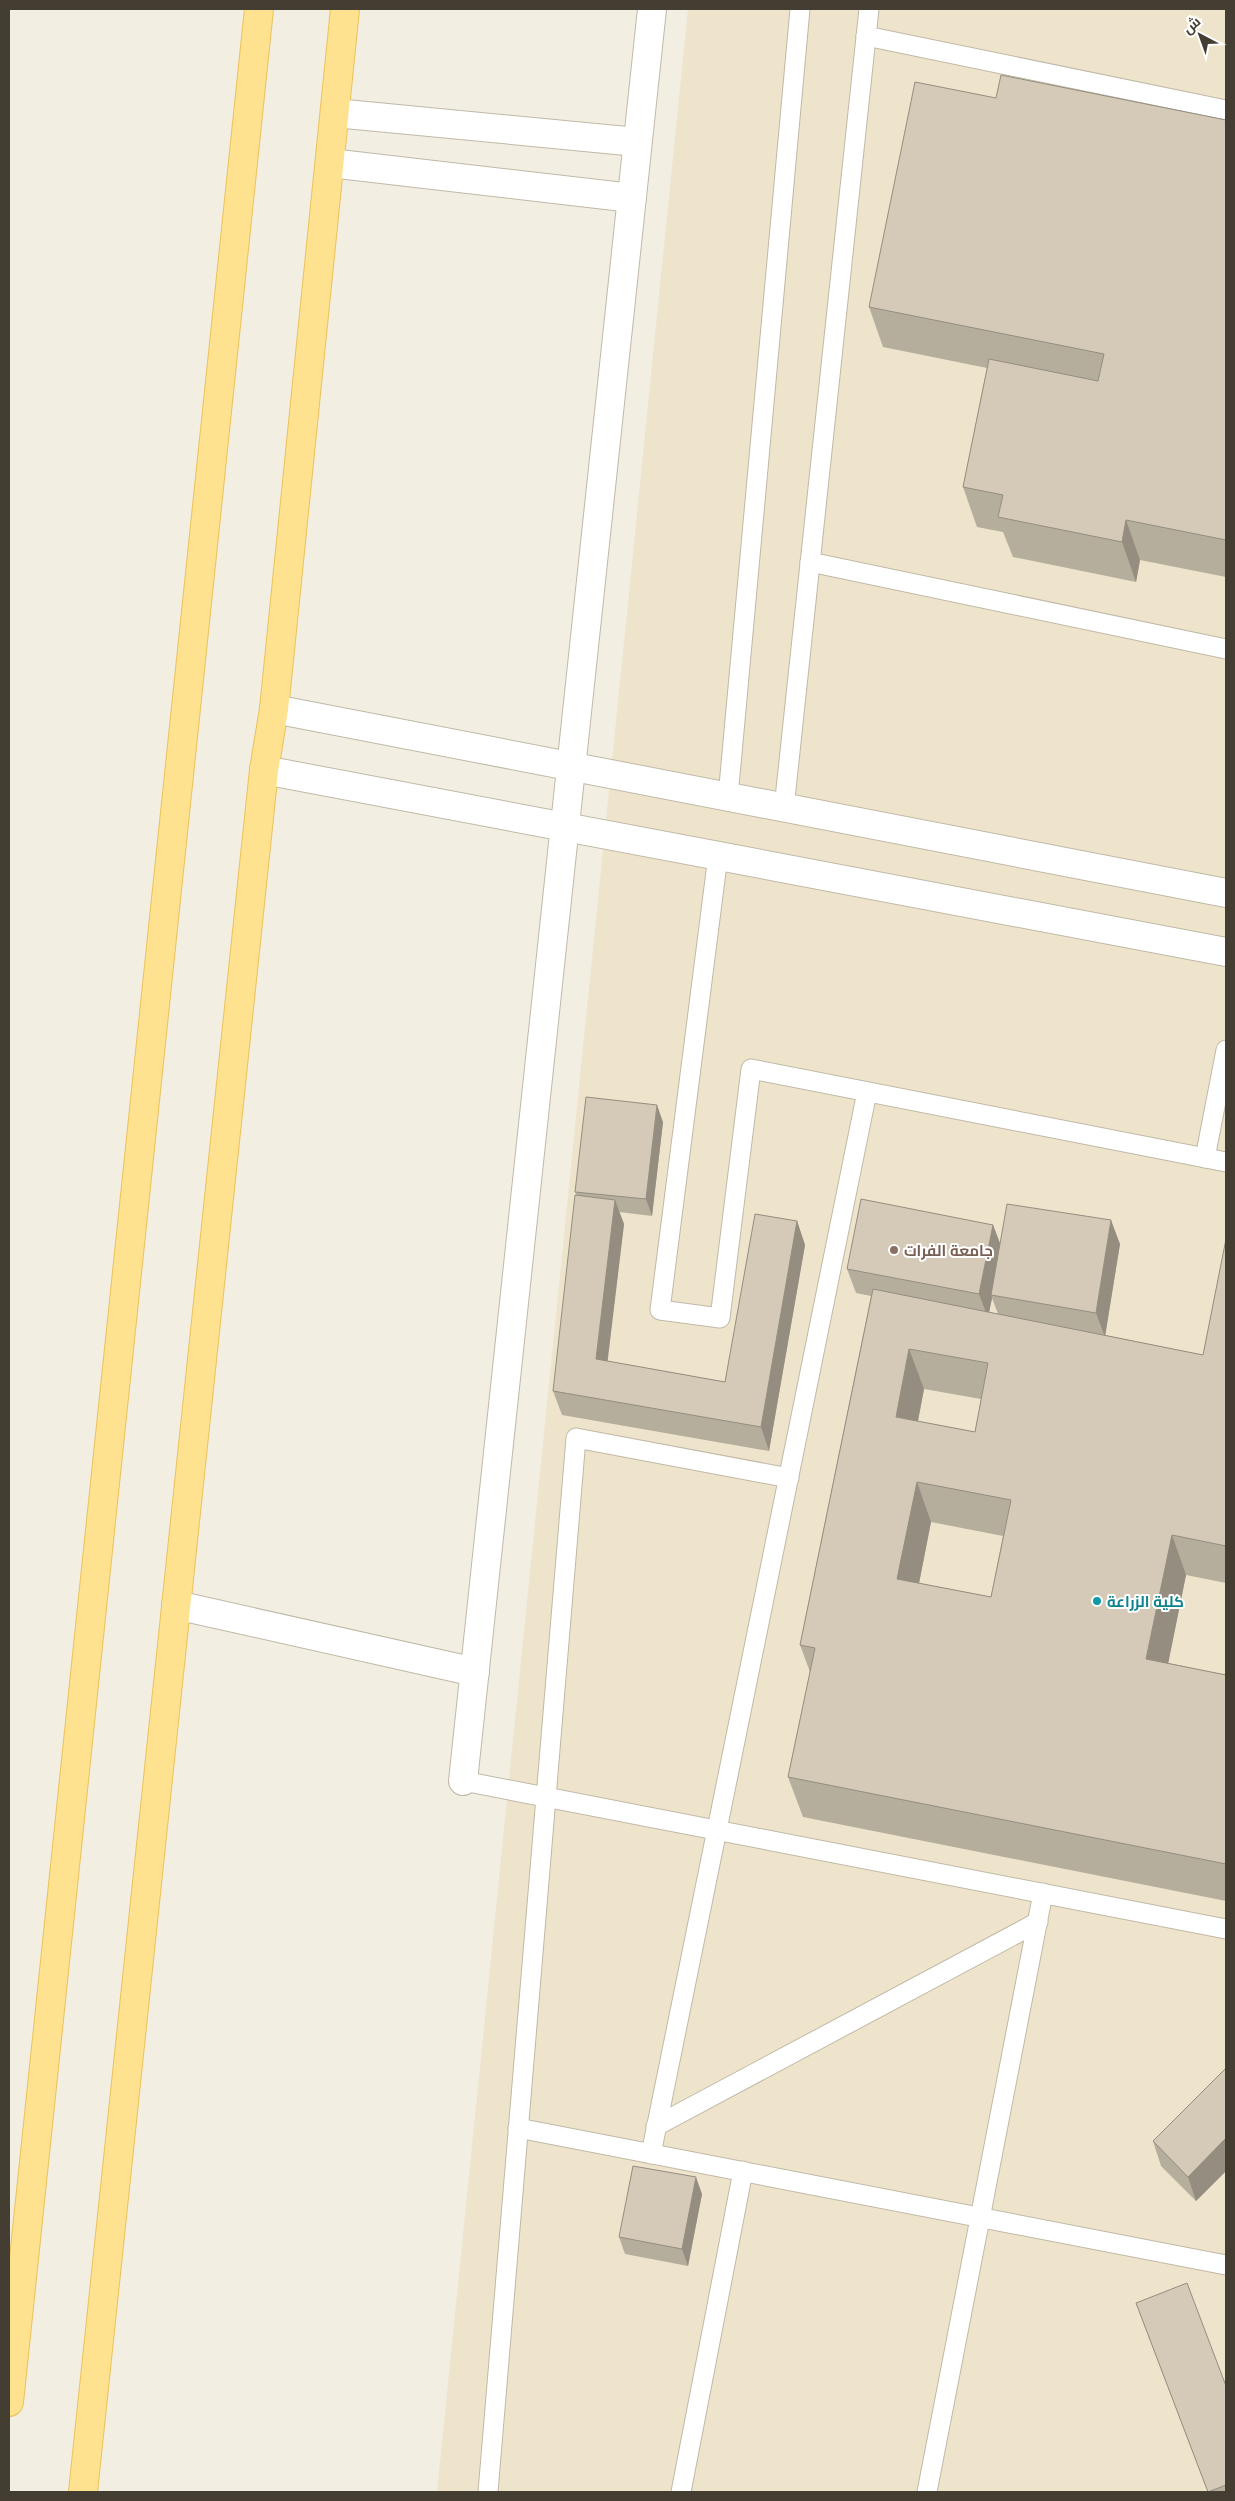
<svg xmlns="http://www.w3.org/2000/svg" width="1235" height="2501" font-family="'PT Sans',Cairo,sans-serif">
  <rect width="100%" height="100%" fill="#f2eee2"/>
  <path fill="#ede4cb" d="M688,9H1226V2492H437Z"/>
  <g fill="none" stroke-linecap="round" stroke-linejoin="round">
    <defs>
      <g id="lane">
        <path d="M866,36L1226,110"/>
        <path d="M810,562L1226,649"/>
        <path d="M728,797L800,9"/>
        <path d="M784,808L869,9"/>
        <path d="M718,856L660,1310L720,1318L751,1069L1226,1162"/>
        <path d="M1205,1158L1226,1050"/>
        <path d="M463,1781L1226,1929"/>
        <path d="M656,2126L1038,1922"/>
        <path d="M518,2128L1226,2265"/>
        <path d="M651,2154L867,1092"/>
        <path d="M488,2492L576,1438L789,1478"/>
        <path d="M681,2492L743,2171"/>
        <path d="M927,2492L1043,1893"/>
      </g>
      <g id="street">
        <path d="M335,113L637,142"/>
        <path d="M330,163L632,198"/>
        <path d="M274,709L1226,893"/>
        <path d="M264,770L1226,952"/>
        <path d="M176,1605L475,1672"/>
        <path d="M463,1781L652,9"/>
      </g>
      <g id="primary">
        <path d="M9,2402L259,9"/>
        <path d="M83,2492L264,770L274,709L345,9"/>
      </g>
    </defs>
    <use href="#lane" stroke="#c1b9a7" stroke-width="21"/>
    <use href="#street" stroke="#c1b9a7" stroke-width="30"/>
    <use href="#primary" stroke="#eac258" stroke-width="30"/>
    <use href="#lane" stroke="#fff" stroke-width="19"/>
    <use href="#street" stroke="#fff" stroke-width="28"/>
    <use href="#primary" stroke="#ffe28f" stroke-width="28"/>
  </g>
  <g fill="#b6ae9d" fill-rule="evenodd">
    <path d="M996,98L1226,120V577L1140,560L1136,582L1013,557L1003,532L977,527L963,487L987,368L883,347L869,307Z"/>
    <path d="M663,1122L652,1216L619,1212L624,1224L607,1361L725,1382L797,1221L805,1245L769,1451L562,1415L553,1391L577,1196L575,1192Z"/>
    <path d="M993,1225L1000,1243L1120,1244L1105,1335L1203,1355L1226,1239V1583L1186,1575L1168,1663L1226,1675V1901L803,1817L788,1777L810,1672L800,1645L871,1296L856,1293L847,1269ZM992,1298L998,1314L989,1312ZM924,1389L981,1399L975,1432L918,1421ZM931,1522L1003,1536L991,1597L919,1583Z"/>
    <path d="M1226,2068V2171L1196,2201L1161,2166L1153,2141Z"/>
    <path d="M702,2194L688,2266L625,2254L619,2237Z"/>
    <path d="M1136,2303L1226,2386V2492H1208Z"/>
  </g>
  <g fill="#948d80">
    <path d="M1126,520L1140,560L1136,582L1122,542Z"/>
    <path d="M657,1105L663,1122L652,1216L646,1199Z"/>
    <path d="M615,1200L624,1224L605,1383L596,1359Z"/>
    <path d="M1111,1220L1120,1244L1105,1337L1096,1313Z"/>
    <path d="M797,1221L805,1245L769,1451L761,1427Z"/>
    <path d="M993,1225L1002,1249L991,1295L992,1298L988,1318L979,1294Z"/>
    <path d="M909,1349L924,1389L911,1457L896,1417Z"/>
    <path d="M917,1482L931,1522L912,1619L897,1579Z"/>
    <path d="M1172,1535L1186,1575L1161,1699L1146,1659Z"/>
    <path d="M1226,2138V2171L1196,2201L1188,2177Z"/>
    <path d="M696,2177L702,2194L688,2266L682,2249Z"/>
  </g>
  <g fill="#d4cab7" stroke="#948d80" fill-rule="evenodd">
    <path d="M1001,75L1226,120V540L1126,520L1122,542L998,517L1003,495L963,487L989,359L1098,381L1104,354L869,307L915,82L996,98Z"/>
    <path d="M586,1097L657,1105L646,1199L575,1192Z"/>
    <path d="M575,1195L615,1200L596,1359L725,1382L755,1214L797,1221L761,1427L553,1391Z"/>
    <path d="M861,1199L993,1225L979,1294L847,1269Z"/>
    <path d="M1007,1204L1111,1220L1096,1313L991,1295Z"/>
    <path d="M1226,1239V1546L1172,1535L1146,1659L1226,1675V1864L788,1777L815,1648L800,1645L873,1289L1203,1355ZM909,1349L988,1363L975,1432L896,1417ZM917,1482L1011,1500L991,1597L897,1579Z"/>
    <path d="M1226,2068V2138L1188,2177L1153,2141Z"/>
    <path d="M633,2166L696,2177L682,2249L619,2237Z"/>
    <path d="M1187,2283L1226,2386V2485L1208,2492L1136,2303Z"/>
  </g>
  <circle fill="#8d6e63" stroke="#fff" stroke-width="2" cx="894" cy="1250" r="5"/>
  <circle fill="#0f9aa8" stroke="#fff" stroke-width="2" cx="1097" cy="1601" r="5"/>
  <g text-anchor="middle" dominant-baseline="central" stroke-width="4" stroke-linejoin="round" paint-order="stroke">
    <g font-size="15" font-weight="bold" fill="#785e54" stroke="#fff" text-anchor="start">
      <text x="904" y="1250">جامعة الفرات</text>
    </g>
    <g font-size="15" font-weight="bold" fill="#0d838f" stroke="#fff" text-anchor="start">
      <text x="1107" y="1601">كلية الزراعة</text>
    </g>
  </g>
  <rect width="1235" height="2501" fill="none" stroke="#443e32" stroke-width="20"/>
  <g transform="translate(1200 35) rotate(319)" stroke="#ffffff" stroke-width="4" paint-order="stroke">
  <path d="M0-4L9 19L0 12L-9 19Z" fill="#443e32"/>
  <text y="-8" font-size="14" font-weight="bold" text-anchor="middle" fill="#443e32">ش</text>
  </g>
</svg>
